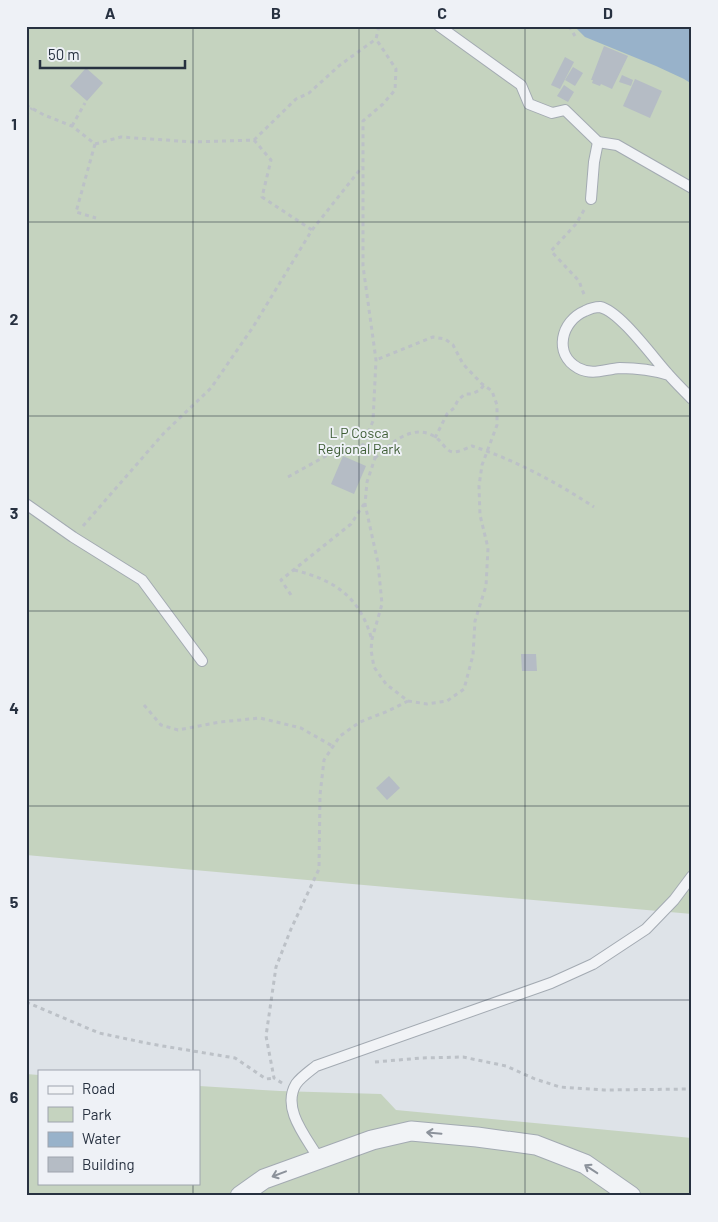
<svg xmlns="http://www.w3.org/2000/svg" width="718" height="1222" font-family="Barlow,sans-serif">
  <rect width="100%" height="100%" fill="#dee3e8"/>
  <g fill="#c5d3bf">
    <path d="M26,26H692V914L26,855Z"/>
    <path d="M26,1074L39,1075V1183H199V1086L280,1091L381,1094L396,1110L692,1138V1196H26Z"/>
  </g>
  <path fill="#98b2ca" d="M574,26H692V84L684,79L656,66L585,37Z"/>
  <g fill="#b5bcc5">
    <path d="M604,46L628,56L612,89L601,84L600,86L592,83L593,80H591Z"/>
    <path d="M565,57L574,62L560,89L551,85Z"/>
    <path d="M573,67L583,73L575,86L565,80Z"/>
    <path d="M86,68L103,83L87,101L70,86Z"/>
    <path d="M622,75L633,80L631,86L619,82Z"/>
    <path d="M635,79L662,91L650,118L623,106Z"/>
    <path d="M564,85L574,92L568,102L557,96Z"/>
    <path d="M343,456L366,466L354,494L331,484Z"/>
    <path d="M521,654H536L537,671H522Z"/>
    <path d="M389,776L400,788L387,800L376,788Z"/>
  </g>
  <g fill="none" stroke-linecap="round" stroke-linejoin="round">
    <defs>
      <g id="lane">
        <path d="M439,26L521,85L529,104L552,113L565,110L598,142L617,145L692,188"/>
        <path d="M591,199L594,162L598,142"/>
        <path d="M669,375C653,370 636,368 620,368C605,369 593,376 578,368C553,354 561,321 585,311C589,309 596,307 600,307C620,311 654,359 668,374C676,383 684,391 692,399"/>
        <path d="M26,504L73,537L142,580L202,661"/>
        <path d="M319,1159C307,1138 281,1109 296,1084C301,1077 310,1071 316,1066L551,983L593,964L646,929L674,900L692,876"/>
      </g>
      <path id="street" d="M240,1196L264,1179L372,1140L411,1131L477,1137L536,1145L585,1164L631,1196"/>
    </defs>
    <use href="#lane" stroke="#a3aab2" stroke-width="12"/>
    <use href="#street" stroke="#a3aab2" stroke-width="21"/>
    <g stroke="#bcc1c7" stroke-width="3" stroke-dasharray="4 4" stroke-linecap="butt">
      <path d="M569,26L575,36"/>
      <path d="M26,105L44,115L72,126L95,144L121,137L194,142L254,140L296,99L309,93L340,65L376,39"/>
      <path d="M26,116L32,108"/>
      <path d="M72,126L85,103"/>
      <path d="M254,140L271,160L262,197L312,230"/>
      <path d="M95,144L76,212L96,218"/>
      <path d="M584,210L576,224L551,251L579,281L585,297"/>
      <path d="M435,438L447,414L454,408L458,400L465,394H472L480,390L484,385"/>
      <path d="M363,445L375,458L367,482L365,504L378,563L382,604L372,639L371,650L374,667L386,684L408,701L427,704L447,701L464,689L473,655L475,621L486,586L488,548L480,515L479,486L482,465L497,425V405L492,391L482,384L463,364L453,345L445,339L433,337L376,360"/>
      <path d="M375,458C392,442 416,420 439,440C443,444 447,452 454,452C459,452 467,448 472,446C515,460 556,482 594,507"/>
      <path d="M288,477L333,452L363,445L373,421L376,360L363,266V121L383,104L395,90L396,69L376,39L379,26"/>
      <path d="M83,526L164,433L211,388L253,327L312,230L362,167"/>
      <path d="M294,570C334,580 359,596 371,637"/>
      <path d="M291,595L281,580L351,524L364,504"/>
      <path d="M144,705L161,725L178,730L220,722L260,718L301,728L334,747"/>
      <path d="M26,1002L99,1033L151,1044L235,1058L266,1079L274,1078"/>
      <path d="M375,1062L421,1058L463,1057L506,1066L535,1079L560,1087L604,1090L692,1089"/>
      <path d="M282,1083L274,1078L266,1036L276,967L291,929L319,869L320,795L324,760L340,736L360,722L388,711L408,701"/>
    </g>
    <use href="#lane" stroke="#f1f3f6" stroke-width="10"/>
    <use href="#street" stroke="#f1f3f6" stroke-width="19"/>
  </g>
  <defs><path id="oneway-shaft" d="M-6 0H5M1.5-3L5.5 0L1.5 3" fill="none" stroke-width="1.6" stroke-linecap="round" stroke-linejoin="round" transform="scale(1.25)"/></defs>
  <g stroke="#8c929b">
    <use href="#oneway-shaft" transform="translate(434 1133) rotate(-175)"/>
    <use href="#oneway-shaft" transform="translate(591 1169) rotate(-147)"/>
    <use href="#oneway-shaft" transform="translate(279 1174) rotate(159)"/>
  </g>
  <path fill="none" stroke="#273140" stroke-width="1" stroke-opacity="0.55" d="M193,26V1071M359,26V1196M525,26V1196M26,222H692M26,416H692M26,611H692M26,806H692M26,1000H692M193,1183V1196"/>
  <g text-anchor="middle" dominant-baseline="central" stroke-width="4" stroke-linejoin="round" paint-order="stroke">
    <g font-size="14" fill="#3d5c34" stroke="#eef1f6">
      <text x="359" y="432">L P Cosca<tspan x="359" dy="16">Regional Park</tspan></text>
    </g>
  </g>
  <rect width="718" height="1222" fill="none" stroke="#eef1f6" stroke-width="55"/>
  <rect x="38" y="1070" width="162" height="115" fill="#eef1f6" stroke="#9ea4ad"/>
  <rect x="48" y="1086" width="25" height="8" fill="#f1f3f6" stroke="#9ea4ad"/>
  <text x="82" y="1094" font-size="15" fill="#273140">Road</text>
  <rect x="48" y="1107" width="25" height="15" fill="#c5d3bf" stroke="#9ea4ad"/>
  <text x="82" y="1120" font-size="15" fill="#273140">Park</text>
  <rect x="48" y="1132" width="25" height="15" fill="#98b2ca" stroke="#9ea4ad"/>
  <text x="82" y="1144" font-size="15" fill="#273140">Water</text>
  <rect x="48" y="1157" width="25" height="15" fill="#b5bcc5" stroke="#9ea4ad"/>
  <text x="82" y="1170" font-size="15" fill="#273140">Building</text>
  <path d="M40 60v8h145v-8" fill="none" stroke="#273140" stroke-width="2.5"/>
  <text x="48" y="60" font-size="15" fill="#273140" stroke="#eef1f6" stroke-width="4" paint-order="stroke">50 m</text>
  <rect x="28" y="28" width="662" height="1166" fill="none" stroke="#273140" stroke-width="2"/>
  <g font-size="16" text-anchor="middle" font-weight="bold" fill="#273140">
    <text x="110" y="19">A</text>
    <text x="276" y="19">B</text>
    <text x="442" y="19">C</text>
    <text x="608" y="19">D</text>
    <text x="14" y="130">1</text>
    <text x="14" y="325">2</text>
    <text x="14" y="519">3</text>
    <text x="14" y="714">4</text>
    <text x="14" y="908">5</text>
    <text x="14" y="1103">6</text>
  </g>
</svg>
